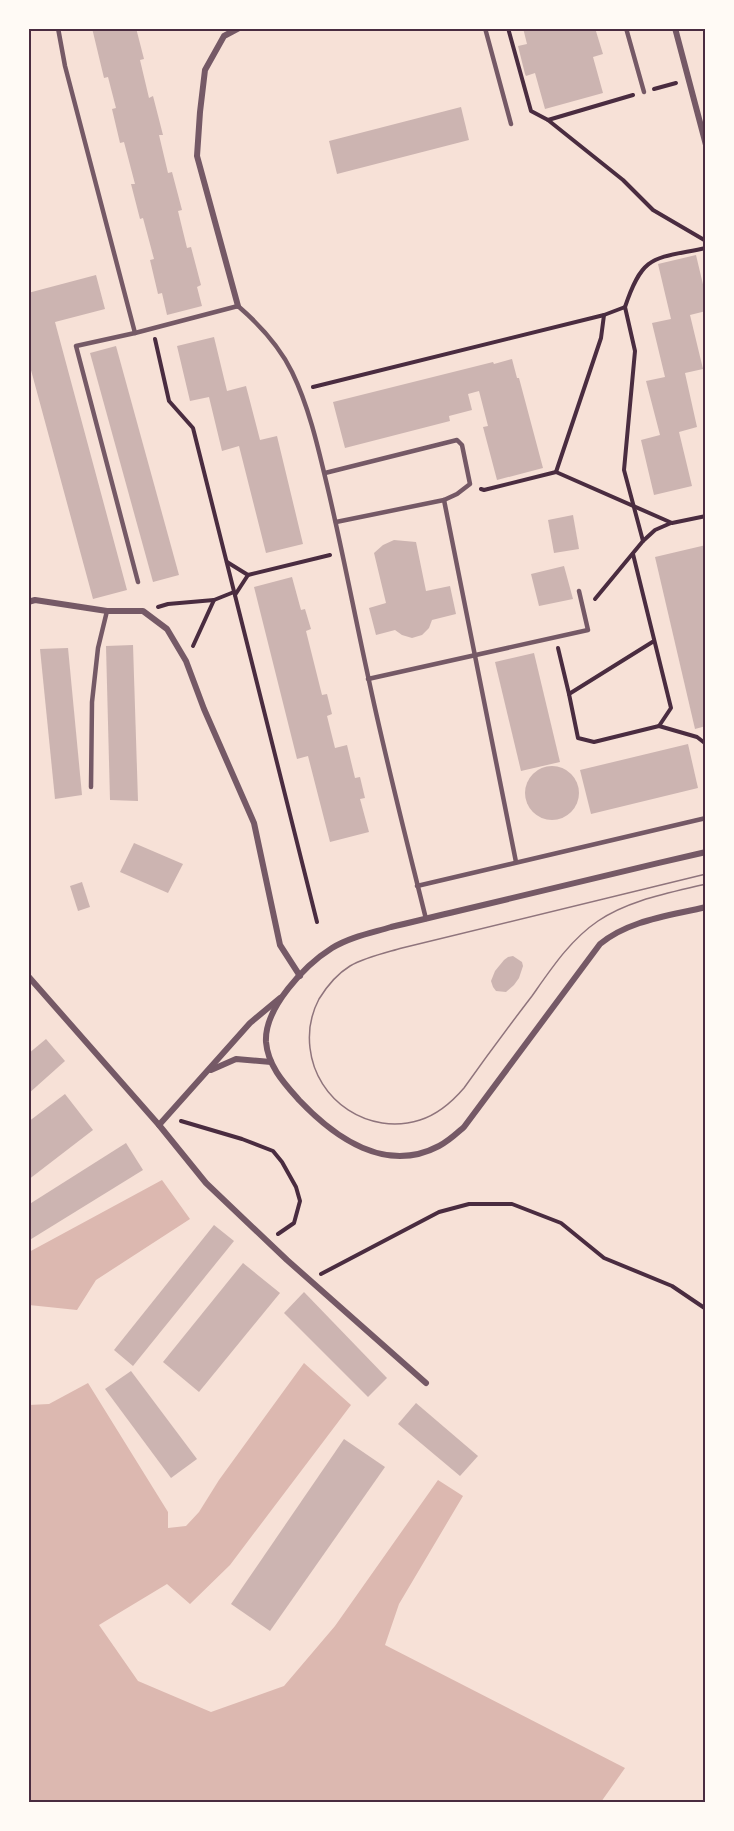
<svg xmlns="http://www.w3.org/2000/svg" width="734" height="1831" font-family="Montserrat,sans-serif">
  <rect width="100%" height="100%" fill="#f7e1d7"/>
  <g fill="#dcb8b0">
    <path d="M162,1180L190,1219L96,1280L77,1310L29,1305V1252Z"/>
    <path d="M304,1363L351,1405L230,1565L190,1604L167,1584L99,1625L138,1681L211,1712L284,1686L335,1626L438,1480L463,1496L399,1604L385,1645L625,1768L601,1802H29V1405L49,1404L88,1383L168,1512V1528L186,1526L199,1512L219,1480Z"/>
  </g>
  <g fill="#ccb4b1">
    <path d="M92,28H136L144,59L140,60L149,98L153,96L163,135H159L168,173L172,172L182,210L178,211L187,248L191,247L201,285L197,287L202,306L167,315L162,293L158,294L150,260L154,259L143,218L140,219L131,184H135L124,142L120,143L112,109L116,108L108,77L104,78Z"/>
    <path d="M523,28H595L603,54L593,57L603,93L545,109L535,73L526,76L525,74L518,46L527,44Z"/>
    <path d="M461,107L469,140L337,174L329,141Z"/>
    <path d="M696,255L706,297V311L690,315L703,369L685,373L697,427L679,432L692,486L654,495L641,440L660,435L646,381L665,377L652,323L671,319L658,264Z"/>
    <path d="M96,275L105,309L55,322L127,590L93,599L28,359V293Z"/>
    <path d="M214,337L227,391L246,386L260,440L277,436L303,544L266,553L239,446L222,451L209,397L190,401L177,346Z"/>
    <path d="M116,346L179,575L153,582L90,353Z"/>
    <path d="M512,359L517,378H519L543,468L497,480L483,427L488,426L479,391L468,394L472,410L449,416L450,421L345,448L333,402L493,362L494,364Z"/>
    <path d="M573,515L579,549L554,553L548,520Z"/>
    <path d="M394,540L416,542L426,591L450,586L456,614L432,620L429,628L422,635L412,638L402,635L395,630L376,635L369,608L386,603L374,553L383,545Z"/>
    <path d="M706,545V726L695,729L655,557Z"/>
    <path d="M564,566L573,599L539,606L531,574Z"/>
    <path d="M292,577L301,610L305,609L311,629L306,631L322,695L327,694L332,714L327,716L335,748L347,745L355,778L360,777L365,798L360,799L369,832L330,842L308,756L297,759L254,587Z"/>
    <path d="M133,645L138,801L110,800L106,646Z"/>
    <path d="M68,648L82,795L55,799L40,649Z"/>
    <path d="M534,653L560,762L521,771L495,662Z"/>
    <path d="M688,744L698,788L591,814L580,770Z"/>
    <circle cx="552" cy="793" r="27"/>
    <path d="M134,843L183,864L168,893L120,872Z"/>
    <path d="M82,882L90,907L78,911L70,886Z"/>
    <path d="M513,956L522,962L523,966L519,978L514,985L506,992L496,991L493,987L491,981L495,971L504,960L508,957Z"/>
    <path d="M46,1039L65,1061L28,1094V1054Z"/>
    <path d="M65,1094L93,1130L28,1180V1122Z"/>
    <path d="M126,1143L143,1170L28,1241V1205Z"/>
    <path d="M214,1225L234,1241L133,1366L114,1350Z"/>
    <path d="M243,1263L280,1293L199,1392L163,1362Z"/>
    <path d="M304,1292L387,1378L368,1397L284,1313Z"/>
    <path d="M131,1371L197,1459L171,1478L105,1389Z"/>
    <path d="M416,1403L478,1456L460,1476L398,1424Z"/>
    <path d="M344,1439L385,1467L270,1631L231,1604Z"/>
  </g>
  <g fill="none" stroke-linecap="round" stroke-linejoin="round">
    <g stroke="#4a2c40" stroke-width="4">
      <path d="M508,28L531,111L548,120L633,95"/>
      <path d="M654,89L676,83"/>
      <path d="M548,120L623,180L653,210L706,241"/>
      <path d="M625,307C643,253 654,259 706,248"/>
      <path d="M604,315L625,307L635,351L624,470L643,541"/>
      <path d="M155,339L169,401L193,428L317,922"/>
      <path d="M313,387L604,315L601,338L556,472L672,523L706,516"/>
      <path d="M481,489L484,490L556,472"/>
      <path d="M633,554L671,708L659,726L594,742L578,738L569,694L654,641"/>
      <path d="M227,562L248,575L330,555"/>
      <path d="M235,595L248,575"/>
      <path d="M595,599L643,541L655,530L671,523"/>
      <path d="M158,607L168,604L214,600L234,592"/>
      <path d="M193,646L214,600"/>
      <path d="M558,648L569,694"/>
      <path d="M659,726L697,737L706,744"/>
      <path d="M181,1121L242,1139L273,1151L282,1162L296,1187L300,1201L294,1223L278,1234"/>
      <path d="M321,1274L439,1212L469,1204H512L561,1223L604,1258L672,1286L706,1309"/>
    </g>
    <g stroke="#755966" stroke-width="4.5">
      <path d="M58,28L65,66L135,333L238,306C260,325 279,345 292,372C309,407 318,447 327,485C342,548 354,612 368,676C385,757 406,838 426,919"/>
      <path d="M485,28L511,124"/>
      <path d="M626,28L644,92"/>
      <path d="M135,333L76,346L138,582"/>
      <path d="M325,473L457,440L462,445L470,484L457,494L444,500L336,522"/>
      <path d="M444,500L516,862"/>
      <path d="M368,679L588,630L579,591"/>
      <path d="M91,787L92,702L98,648L107,611"/>
      <path d="M417,886L706,818"/>
    </g>
    <g stroke="#755966" stroke-width="6">
      <path d="M675,28L706,145"/>
      <path d="M238,306L197,156L200,112L205,70L224,36L239,28"/>
      <path d="M28,602L35,600L107,611H143L167,629L186,661L204,709L254,823L280,945L300,976"/>
      <path d="M706,852C623,871 540,891 458,911C436,916 413,922 391,927C371,933 350,937 332,948C305,965 264,1008 266,1042C268,1066 284,1083 299,1100C335,1138 386,1174 439,1146C449,1141 456,1134 464,1127L600,944C629,920 669,916 706,907"/>
      <path d="M28,976L159,1125L206,1183L287,1260L426,1383"/>
      <path d="M211,1070L236,1059L271,1062"/>
      <path d="M159,1125L250,1023L280,998"/>
    </g>
    <path stroke="#8f747c" stroke-width="1.5" d="M706,874L402,948C385,953 366,957 350,966C337,974 327,986 319,999C311,1014 308,1031 310,1048C316,1101 369,1136 420,1120C439,1114 452,1102 464,1088C486,1057 509,1026 532,996C551,969 570,940 598,921C629,900 669,893 706,884"/>
  </g>
  <rect width="734" height="1831" fill="none" stroke="#fffaf5" stroke-width="60"/>
  <rect x="30" y="30" width="674" height="1771" fill="none" stroke="#4a2c40" stroke-width="2"/>
</svg>
